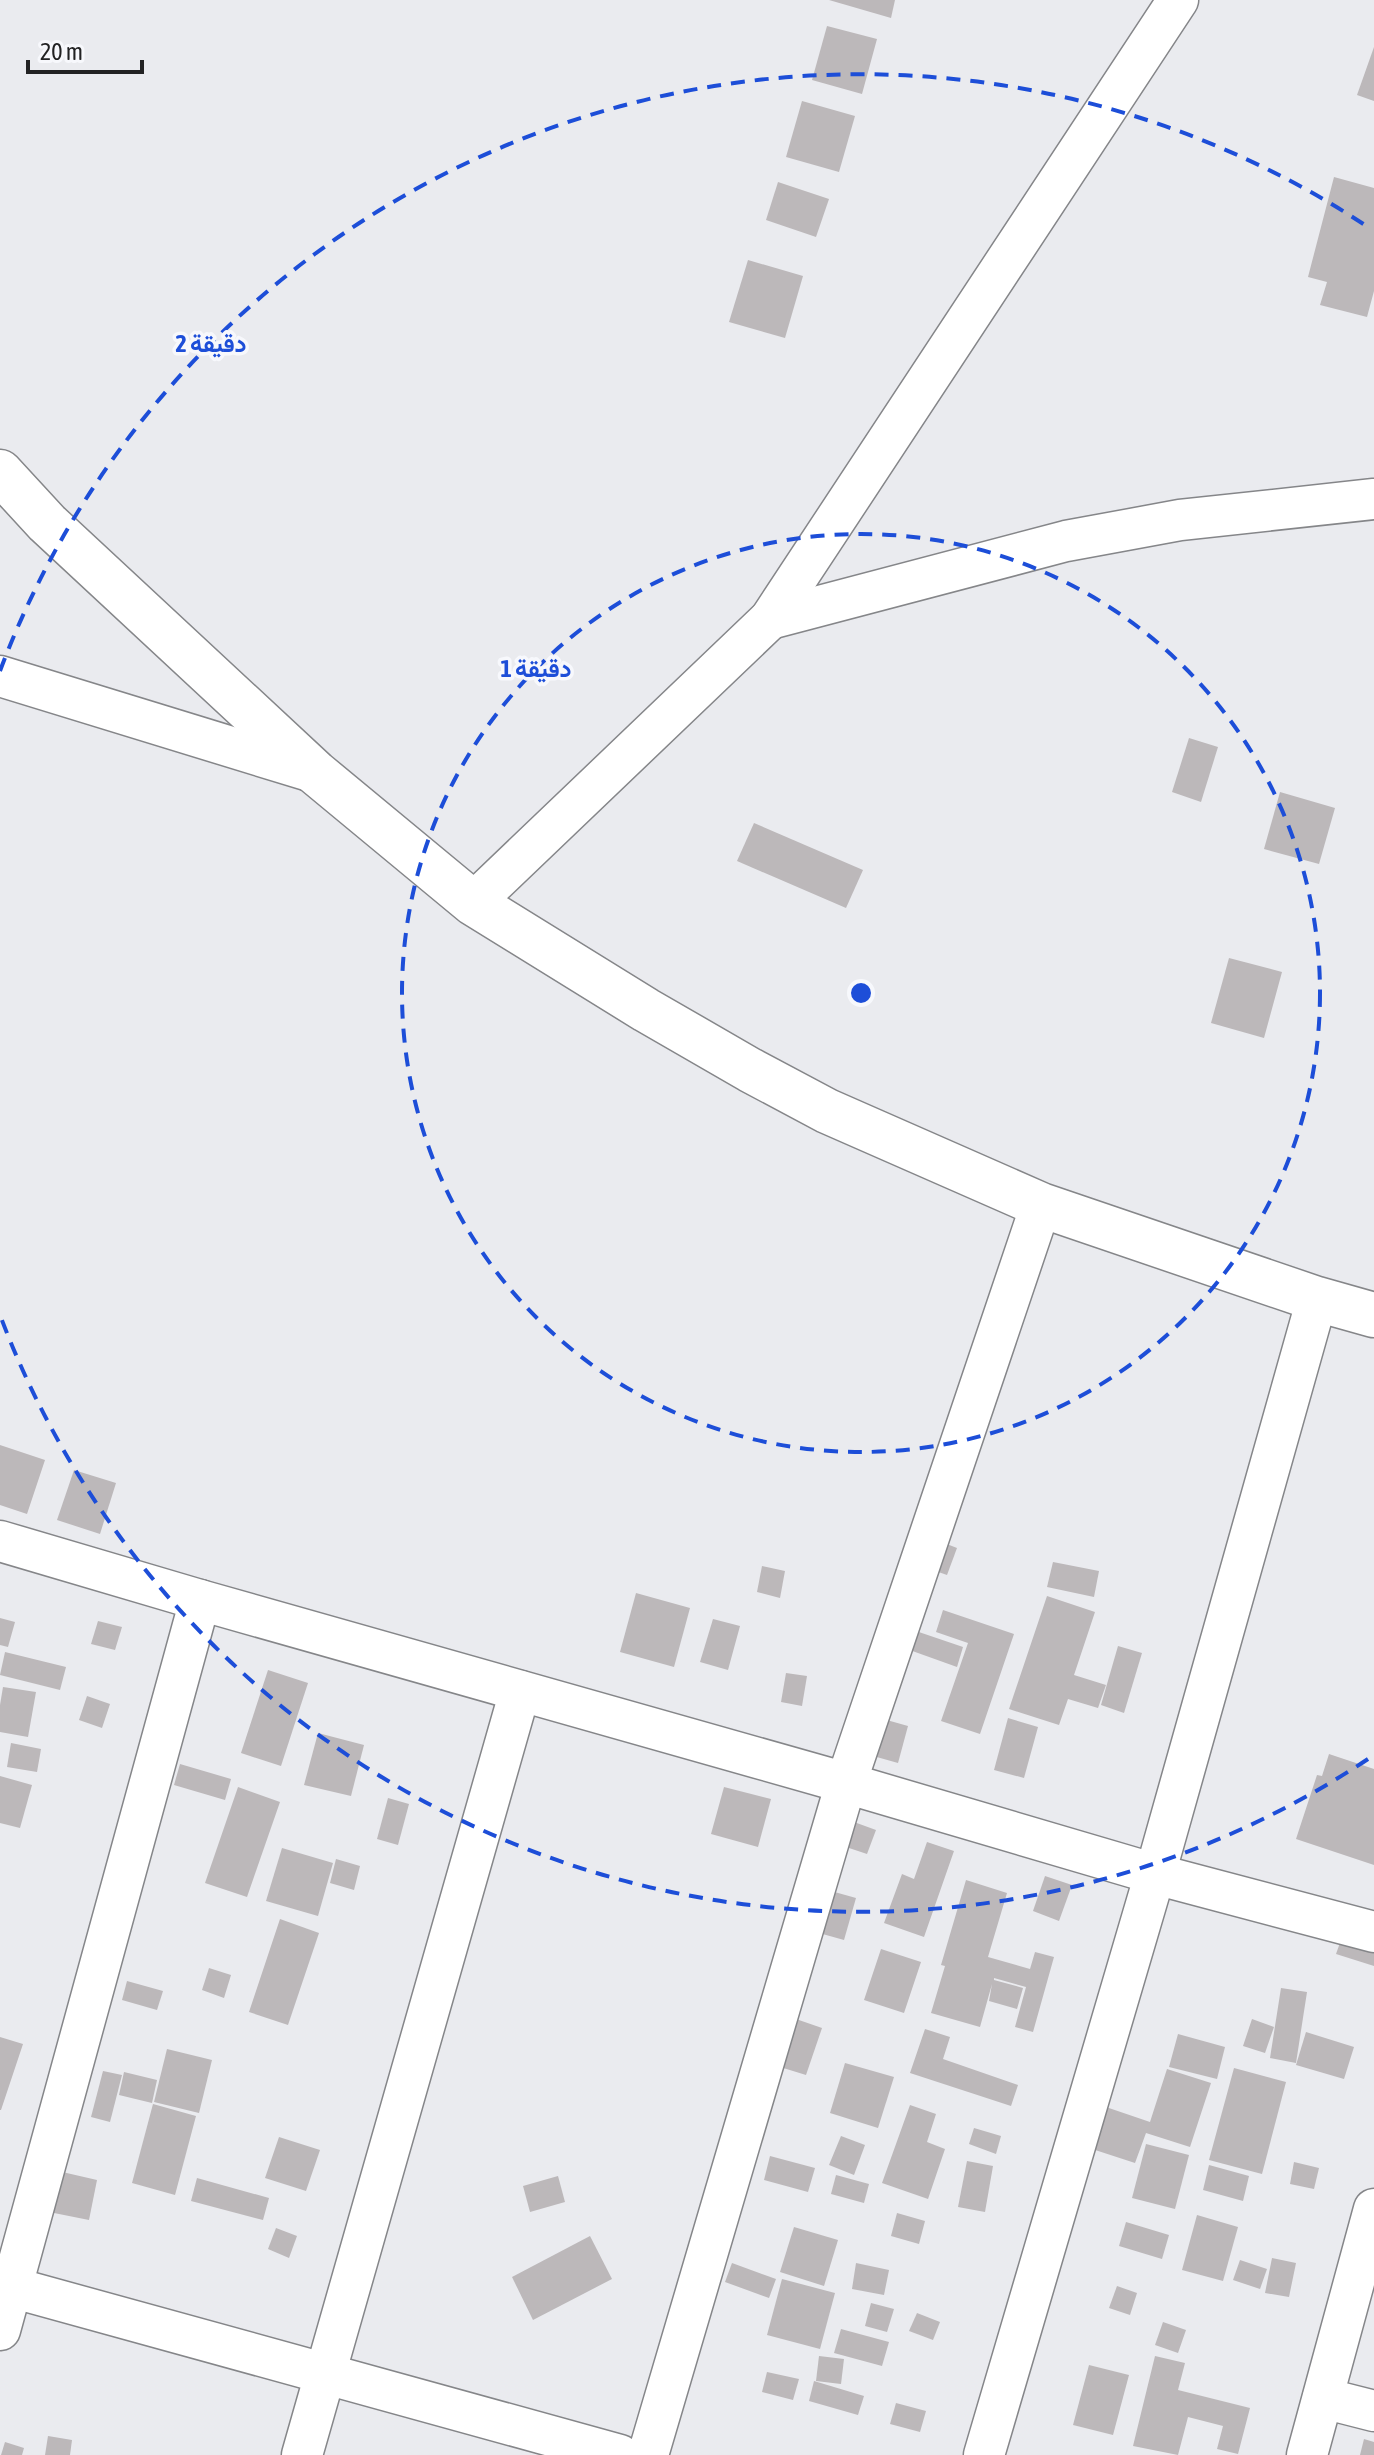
<svg xmlns="http://www.w3.org/2000/svg" width="1374" height="2455" font-family="'Asap Condensed',Vazirmatn,sans-serif">
  <rect width="100%" height="100%" fill="#eaebef"/>
  <g fill="#bcb8ba">
    <path d="M829,0H895L891,18Z"/>
    <path d="M827,26L877,39L862,94L812,80Z"/>
    <path d="M1374,47V101L1357,95Z"/>
    <path d="M802,101L855,116L839,172L786,157Z"/>
    <path d="M1334,177L1374,188V291L1367,317L1320,305L1327,282L1308,277Z"/>
    <path d="M778,182L829,199L816,237L766,220Z"/>
    <path d="M748,260L803,276L785,338L729,322Z"/>
    <path d="M1189,738L1218,747L1201,802L1172,792Z"/>
    <path d="M1280,792L1335,808L1319,864L1264,849Z"/>
    <path d="M754,823L863,870L846,908L737,861Z"/>
    <path d="M1229,958L1282,972L1264,1038L1211,1023Z"/>
    <path d="M0,1445L45,1460L27,1514L0,1505Z"/>
    <path d="M74,1470L116,1483L100,1534L57,1520Z"/>
    <path d="M934,1539L957,1548L947,1575L924,1567Z"/>
    <path d="M1053,1562L1099,1571L1094,1597L1047,1587Z"/>
    <path d="M762,1566L785,1571L780,1598L757,1592Z"/>
    <path d="M636,1593L690,1608L674,1667L620,1652Z"/>
    <path d="M1047,1596L1095,1612L1074,1675L1106,1685L1098,1708L1068,1699L1059,1725L1009,1709Z"/>
    <path d="M943,1610L1014,1634L980,1734L941,1721L968,1643L936,1632Z"/>
    <path d="M0,1618L15,1622L8,1647L0,1645Z"/>
    <path d="M713,1619L740,1626L728,1670L700,1662Z"/>
    <path d="M98,1621L122,1627L115,1650L91,1644Z"/>
    <path d="M910,1629L963,1647L957,1667L904,1648Z"/>
    <path d="M1118,1646L1142,1653L1124,1713L1101,1705Z"/>
    <path d="M5,1652L66,1667L60,1690L0,1675Z"/>
    <path d="M268,1670L308,1683L281,1766L241,1753Z"/>
    <path d="M786,1673L807,1676L802,1706L781,1702Z"/>
    <path d="M3,1687L36,1692L28,1737L0,1732V1705Z"/>
    <path d="M87,1696L110,1704L102,1728L79,1720Z"/>
    <path d="M869,1715L908,1726L898,1763L859,1752Z"/>
    <path d="M1008,1718L1038,1727L1024,1778L994,1770Z"/>
    <path d="M318,1733L364,1745L351,1796L304,1785Z"/>
    <path d="M11,1743L41,1749L37,1772L7,1767Z"/>
    <path d="M1329,1754L1374,1769V1865L1296,1839L1317,1775L1322,1776Z"/>
    <path d="M180,1764L231,1779L225,1800L174,1785Z"/>
    <path d="M0,1776L32,1785L20,1828L0,1823Z"/>
    <path d="M238,1787L280,1802L247,1897L205,1883Z"/>
    <path d="M724,1787L771,1799L758,1847L711,1834Z"/>
    <path d="M388,1798L409,1804L398,1845L377,1839Z"/>
    <path d="M854,1822L876,1830L867,1854L846,1847Z"/>
    <path d="M927,1842L954,1851L924,1937L884,1923L902,1874L914,1879Z"/>
    <path d="M282,1848L333,1863L318,1916L266,1901Z"/>
    <path d="M336,1859L360,1866L354,1890L330,1883Z"/>
    <path d="M1045,1876L1072,1885L1059,1921L1033,1911Z"/>
    <path d="M966,1880L1007,1893L988,1957L1030,1969L1035,1952L1054,1957L1033,2032L1015,2027L1026,1987L994,1978V1980L1023,1988L1017,2009L989,2001L992,1984L980,2027L931,2013L945,1966L941,1965Z"/>
    <path d="M831,1891L856,1898L844,1940L819,1933Z"/>
    <path d="M280,1919L319,1933L288,2025L249,2012Z"/>
    <path d="M1342,1937L1374,1947V1966L1336,1954Z"/>
    <path d="M881,1949L921,1962L904,2013L864,2000Z"/>
    <path d="M209,1968L231,1975L224,1998L202,1990Z"/>
    <path d="M127,1981L163,1991L157,2010L122,2000Z"/>
    <path d="M1281,1988L1307,1992L1296,2063L1270,2058Z"/>
    <path d="M796,2019L822,2028L806,2075L780,2067Z"/>
    <path d="M1252,2019L1274,2027L1265,2053L1243,2046Z"/>
    <path d="M925,2029L950,2037L943,2059L1018,2085L1011,2106L910,2073Z"/>
    <path d="M1306,2032L1354,2047L1344,2079L1296,2065Z"/>
    <path d="M1178,2034L1225,2047L1217,2079L1169,2067Z"/>
    <path d="M0,2037L23,2044L1,2110H0Z"/>
    <path d="M167,2049L212,2060L199,2113L154,2102Z"/>
    <path d="M845,2063L894,2077L878,2128L830,2113Z"/>
    <path d="M1234,2068L1286,2082L1262,2174L1209,2160Z"/>
    <path d="M1167,2069L1211,2083L1190,2147L1146,2133L1135,2163L1089,2148L1103,2106L1150,2122Z"/>
    <path d="M103,2071L122,2075L110,2122L91,2117Z"/>
    <path d="M124,2072L157,2080L152,2103L119,2095Z"/>
    <path d="M153,2104L196,2116L175,2195L132,2183Z"/>
    <path d="M910,2105L936,2114L927,2142L945,2149L928,2199L882,2183Z"/>
    <path d="M974,2128L1001,2136L996,2154L969,2144Z"/>
    <path d="M841,2136L865,2145L854,2175L829,2165Z"/>
    <path d="M279,2137L320,2150L306,2191L265,2178Z"/>
    <path d="M1146,2144L1189,2155L1175,2209L1132,2198Z"/>
    <path d="M770,2156L815,2168L808,2192L764,2180Z"/>
    <path d="M967,2161L993,2166L985,2212L958,2207Z"/>
    <path d="M1294,2162L1319,2168L1314,2189L1290,2184Z"/>
    <path d="M1209,2165L1249,2176L1243,2201L1203,2190Z"/>
    <path d="M58,2171L97,2180L89,2220L49,2212Z"/>
    <path d="M836,2175L869,2184L864,2203L831,2194Z"/>
    <path d="M558,2176L565,2202L530,2212L523,2186Z"/>
    <path d="M197,2178L269,2198L263,2220L191,2201Z"/>
    <path d="M897,2213L925,2221L919,2244L891,2236Z"/>
    <path d="M1197,2215L1238,2227L1223,2281L1182,2270Z"/>
    <path d="M1126,2222L1169,2235L1162,2259L1119,2246Z"/>
    <path d="M794,2227L838,2240L824,2286L780,2272Z"/>
    <path d="M276,2228L297,2236L289,2258L268,2249Z"/>
    <path d="M590,2236L612,2279L533,2320L512,2277Z"/>
    <path d="M1272,2258L1296,2263L1289,2297L1265,2293Z"/>
    <path d="M1240,2260L1267,2269L1260,2289L1233,2280Z"/>
    <path d="M732,2263L776,2279L769,2298L725,2282Z"/>
    <path d="M856,2263L889,2270L884,2295L852,2289Z"/>
    <path d="M782,2279L835,2293L820,2349L767,2335Z"/>
    <path d="M1117,2286L1137,2293L1130,2315L1109,2308Z"/>
    <path d="M871,2303L894,2309L887,2332L865,2326Z"/>
    <path d="M917,2313L940,2322L933,2340L909,2331Z"/>
    <path d="M1163,2322L1186,2330L1178,2353L1155,2345Z"/>
    <path d="M841,2329L889,2342L882,2366L834,2353Z"/>
    <path d="M819,2356L844,2359L841,2384L816,2381Z"/>
    <path d="M1155,2356L1185,2363L1178,2390L1250,2408L1238,2454L1217,2449L1223,2426L1188,2417L1178,2455L1133,2446Z"/>
    <path d="M1089,2365L1129,2375L1113,2435L1073,2425Z"/>
    <path d="M767,2372L799,2379L793,2400L762,2392Z"/>
    <path d="M814,2381L864,2396L858,2415L809,2401Z"/>
    <path d="M896,2403L926,2411L920,2432L890,2424Z"/>
    <path d="M48,2436L72,2440L70,2455H45Z"/>
    <path d="M1364,2439L1374,2442V2455H1360Z"/>
    <path d="M5,2442L24,2448L22,2455H1Z"/>
  </g>
  <g fill="none" stroke-linecap="round" stroke-linejoin="round">
    <defs>
      <g id="minor">
        <path d="M770,619L1066,541L1180,520L1374,499"/>
        <path d="M0,676L316,773"/>
        <path d="M473,903L770,619L1178,0"/>
        <path d="M0,1541L200,1600L846,1783L1155,1874L1374,1932"/>
        <path d="M0,2284L620,2455"/>
        <path d="M0,2330L200,1600"/>
        <path d="M1323,2398L1374,2411"/>
        <path d="M302,2455L520,1691"/>
        <path d="M648,2455L846,1783L1041,1205"/>
        <path d="M984,2455L1155,1874L1317,1299"/>
        <path d="M1307,2455L1374,2209"/>
      </g>
      <path id="secondary" d="M0,472L47,523L316,773L473,903L646,1010L750,1070L827,1111L1041,1205L1317,1299L1374,1315"/>
    </defs>
    <use href="#minor" stroke="#858689" stroke-width="43"/>
    <use href="#secondary" stroke="#858689" stroke-width="47"/>
    <use href="#minor" stroke="#fff" stroke-width="40"/>
    <use href="#secondary" stroke="#fff" stroke-width="44"/>
  </g>
  <g fill="none" stroke="#1d4ed8" stroke-width="4" stroke-dasharray="14 10">
    <circle cx="861" cy="993" r="459"/>
    <path d="M1368 1759A919 919 0 0 1 0 1315M0 671A919 919 0 0 1 1368 227"/>
  </g>
  <circle cx="861" cy="993" r="12" fill="#1d4ed8" stroke="#f7f8fc" stroke-width="4"/>
  <g font-size="24" text-anchor="middle" font-weight="bold" fill="#1d4ed8" stroke="#f7f8fc" stroke-width="7" stroke-linejoin="round" paint-order="stroke">
    <text x="211" y="352">2 دقيقة</text>
    <text x="536" y="677">1 دقيقة</text>
  </g>
  <path d="M28 60v12h114v-12" fill="none" stroke="#222223" stroke-width="4"/>
  <text x="40" y="60" font-size="24" fill="#222223" stroke="#f7f8fc" stroke-width="6" paint-order="stroke">20 m</text>
</svg>
